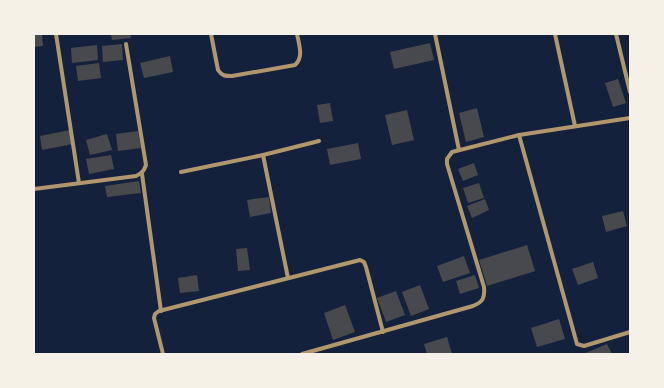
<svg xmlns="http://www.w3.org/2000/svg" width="664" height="388" font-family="Mulish,sans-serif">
  <rect width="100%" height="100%" fill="#14213d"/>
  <g fill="#48494c">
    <path d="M34,34H42L43,46L34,47Z"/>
    <path d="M111,34H130L131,38L112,40Z"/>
    <path d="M430,43L434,60L394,69L390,52Z"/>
    <path d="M122,44L123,60L103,62L102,46Z"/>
    <path d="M97,45L98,60L72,63L71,48Z"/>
    <path d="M170,56L173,72L144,78L140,63Z"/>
    <path d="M99,63L101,78L78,81L76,66Z"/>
    <path d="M618,79L626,103L613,107L605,83Z"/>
    <path d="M330,103L333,121L320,123L317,105Z"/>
    <path d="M477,108L484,137L466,142L459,113Z"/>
    <path d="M407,110L414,140L392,145L385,115Z"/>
    <path d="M70,130L73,144L42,150L40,136Z"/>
    <path d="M138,131L141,148L118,151L116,134Z"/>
    <path d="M107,134L112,150L90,155L86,140Z"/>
    <path d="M358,143L361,159L330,165L327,149Z"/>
    <path d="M111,155L114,169L89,174L86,159Z"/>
    <path d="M474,163L478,175L463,181L458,169Z"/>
    <path d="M139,181L141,193L107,197L105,186Z"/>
    <path d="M479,183L484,198L468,203L463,188Z"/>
    <path d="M269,197L271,213L250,217L247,200Z"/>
    <path d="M485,199L489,210L472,218L467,206Z"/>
    <path d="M623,211L627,226L606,232L602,216Z"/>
    <path d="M527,245L535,271L487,286L479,260Z"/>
    <path d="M247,248L250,270L238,271L236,249Z"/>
    <path d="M464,256L470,273L443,282L437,266Z"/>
    <path d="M593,262L598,278L578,285L572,269Z"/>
    <path d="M197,275L199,291L180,293L178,278Z"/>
    <path d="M475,275L479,288L460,294L456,281Z"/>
    <path d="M420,285L429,309L411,316L402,292Z"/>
    <path d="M396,291L405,315L386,322L377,298Z"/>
    <path d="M345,305L355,332L333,340L324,313Z"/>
    <path d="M559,319L565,339L537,347L531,328Z"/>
    <path d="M447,337L452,354H427L424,344Z"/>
    <path d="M607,344L612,354H583Z"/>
  </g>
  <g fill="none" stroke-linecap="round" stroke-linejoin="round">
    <g stroke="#b1986c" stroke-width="4">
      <path d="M56,34L79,183"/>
      <path d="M211,34L218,70C222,76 225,76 232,76L295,65C304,57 299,45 297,34"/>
      <path d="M435,34L459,150"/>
      <path d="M555,34L575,126"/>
      <path d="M616,34L630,92"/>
      <path d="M519,135L577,344L584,346L630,332"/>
      <path d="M263,155L319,141"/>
      <path d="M181,172L263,155L288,278"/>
      <path d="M142,174L161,311"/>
      <path d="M34,189L136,176C142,173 144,171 146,165L126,44"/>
      <path d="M163,354L154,318L155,314L159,311L360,260L364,262L366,267L383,332"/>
      <path d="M302,354L473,306C483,302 485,298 484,287L447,164V159L452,152L519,135L630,118"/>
    </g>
  </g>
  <rect width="664" height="388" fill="none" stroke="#f6f1e7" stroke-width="70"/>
</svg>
